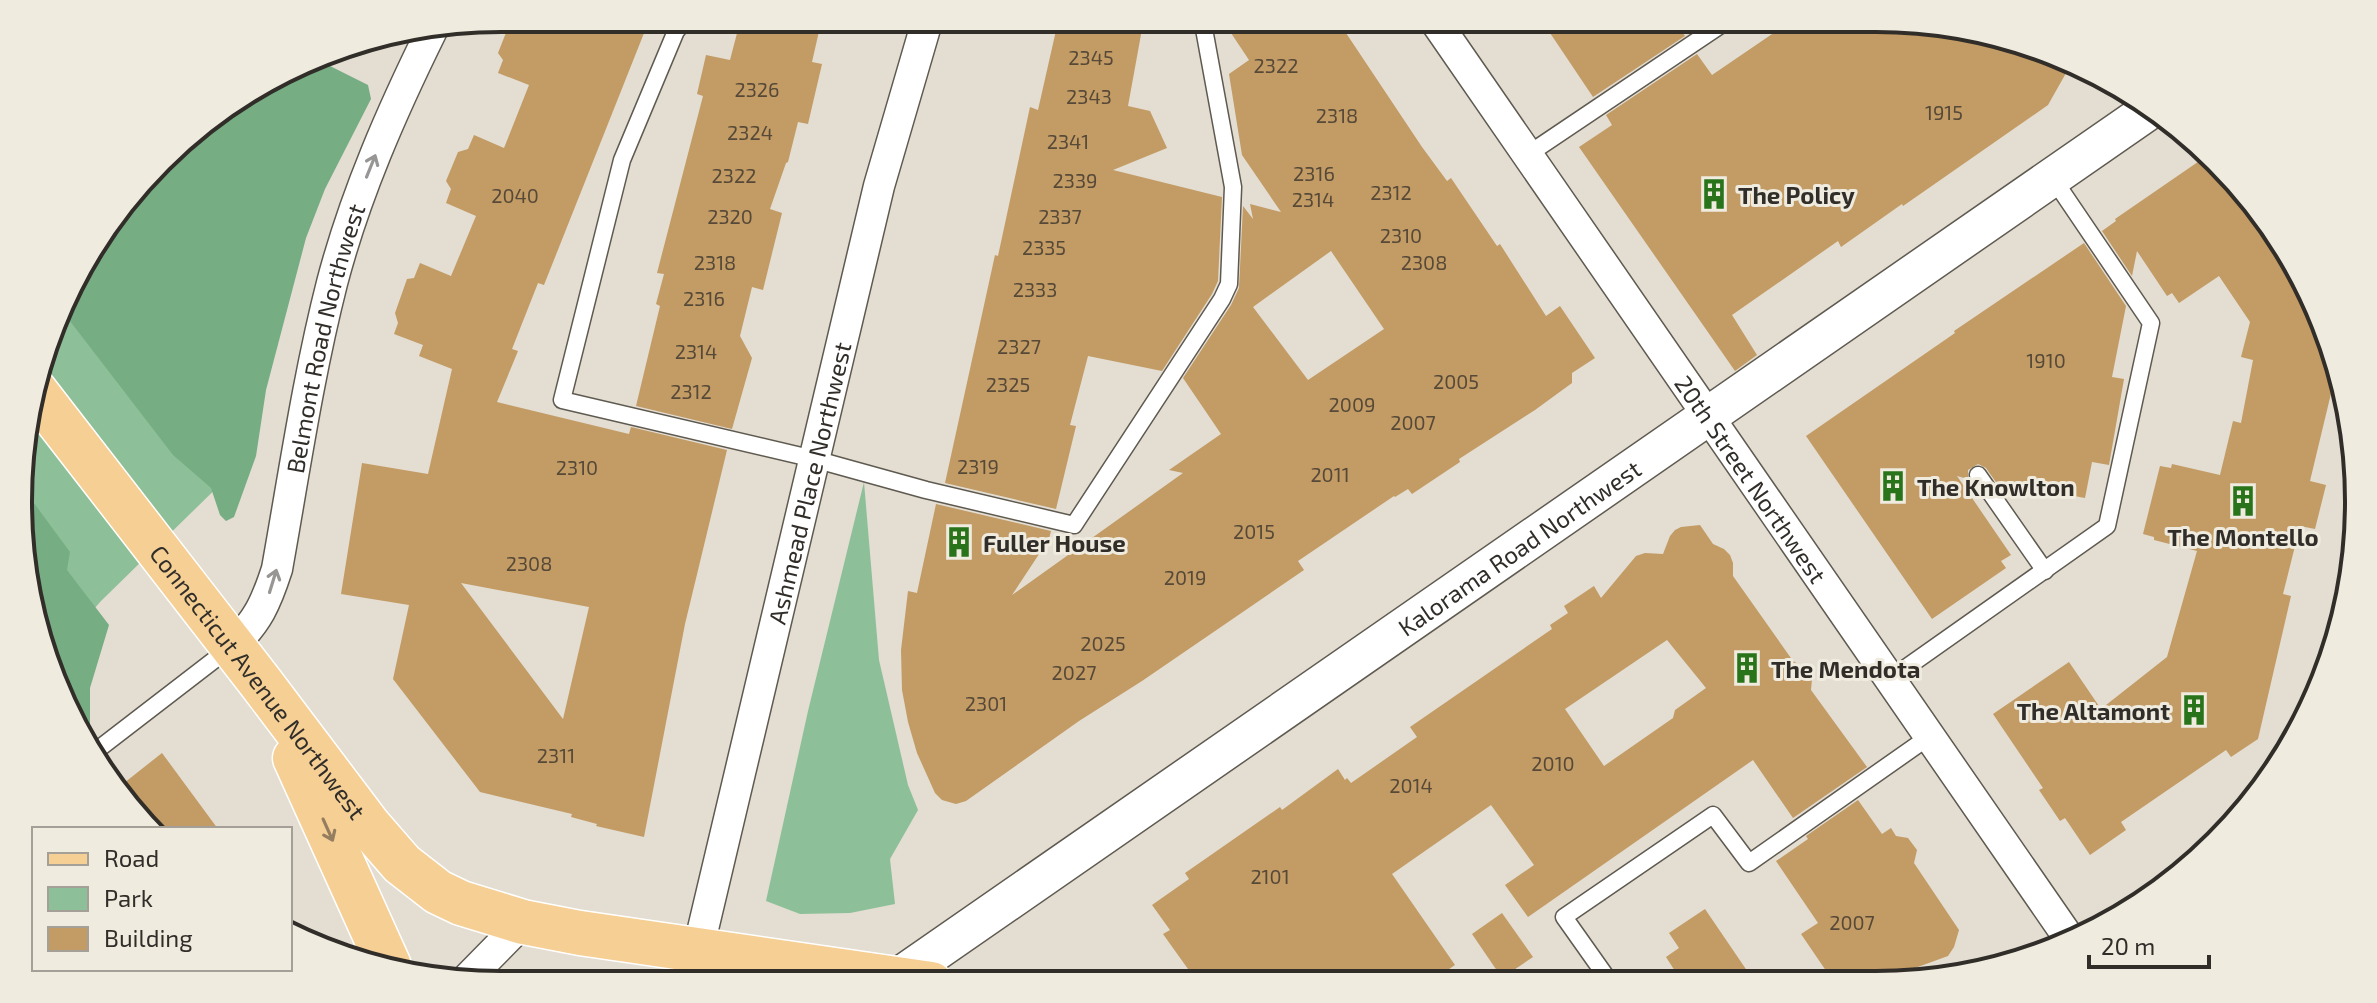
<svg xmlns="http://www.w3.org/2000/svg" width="2377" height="1003" font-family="'Exo 2',sans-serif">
  <rect width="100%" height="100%" fill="#e3ddd2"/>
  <g fill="#8dc098">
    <path d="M183,138L238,467L101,601L53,655L22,565L27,408L83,260Z"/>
    <path d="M864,482L879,660L908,785L918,810L890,859L895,904L850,913L800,914L766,901L808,711Z"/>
    <path d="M533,979H555L576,985H510Z"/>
  </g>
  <g fill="#76ad82">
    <path d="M318,60L368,85L371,99L325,189L306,238L266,390L256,456L234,517L226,521L220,515L211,488L173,455L63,312L83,260L183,138Z"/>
    <path d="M25,491L70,552L67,570L109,625L90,688V737L82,742L22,565Z"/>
  </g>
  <g fill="#c39b64" fill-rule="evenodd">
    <path d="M527,18H650L544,285L538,283L512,349L518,351L497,402L629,434L631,427L727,450L685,624L644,837L596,826L597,824L571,817L572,814L480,792L393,679L409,605L341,594L362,463L428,474L452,369L419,356L423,345L394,334L398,323L395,313L407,279L414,278L420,263L451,276L476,216L446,203L451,189L446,181L458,152L468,149L474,135L504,148L529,85L498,73L503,60L498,53L511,20ZM461,583L589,607L563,719Z"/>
    <path d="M741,18H822L812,62L822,64L808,124L798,122L788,162L786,163L770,209L782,213L763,290L752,287L740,336L752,358L732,429L636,406L660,306L656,304L664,274L657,273L703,96L697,94L706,55L730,60Z"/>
    <path d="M1066,18H1144L1128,106L1150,111L1167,148L1113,170L1222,197L1218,281L1212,294L1162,371L1088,356L1070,425L1076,426L1056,509L945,483L995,255L998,256L1030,107L1038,110L1057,26L1064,29Z"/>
    <path d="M1221,18H1336L1422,147L1447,181L1451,178L1497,246L1500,244L1546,316L1560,306L1595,358L1572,373V383L1535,410L1459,459L1460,462L1412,494L1408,489L1395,497L1394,496L1298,561L1304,570L1142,681L1079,721L966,801L956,804L942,800L935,793L917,753L908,722L902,690L901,650L908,591L917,593L936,504L1051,531L1049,539L1012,595L1183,473L1169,470L1221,434L1183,378L1231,305L1239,288L1243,206L1253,219L1250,204L1281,212L1242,155L1229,74L1249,60ZM1331,251L1384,329L1308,380L1253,307Z"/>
    <path d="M1540,18H1673L1685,36L1593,97Z"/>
    <path d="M1770,18H1876L2031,44L2070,66L2048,105L1903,206L1902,204L1841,247L1838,241L1732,315L1757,355L1735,371L1579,147L1612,125L1606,115L1697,54L1712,75L1778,30Z"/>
    <path d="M2208,155L2309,288L2334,381L2310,481L2326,485L2315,529L2300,526L2283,594L2291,596L2258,739L2231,757L2226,750L2121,822L2126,830L2090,855L2065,818L2060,821L2039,790L2043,788L1993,714L2069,662L2101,709L2167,657L2197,551L2154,540V537L2143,534L2160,466L2171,468L2172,464L2220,475L2233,421L2241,423L2253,360L2241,357L2250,322L2219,276L2179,303L2172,293L2167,296L2137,251L2132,276L2102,231L2116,221L2115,219Z"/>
    <path d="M2084,243L2126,306L2112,377L2124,379L2109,465L2092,462L2085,498L2036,489V493L1998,485L1986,468L1978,464L1968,470V479L1957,476L2011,555L2001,561L2006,568L1932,619L1806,436L1955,333L1954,331Z"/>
    <path d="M1700,525L1713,544L1724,549L1730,555L1733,563V576L1793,661L1808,670L1812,679L1811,690L1867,767L1793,818L1753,760L1528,917L1505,885L1534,865L1491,805L1392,874L1455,965L1430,982L1198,983L1163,934L1170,930L1152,905L1189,879L1185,873L1280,807L1282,810L1338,769L1345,780L1347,778L1351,783L1417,737L1410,727L1552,629L1550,625L1568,613L1564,606L1594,586L1601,598L1636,556L1645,553L1663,554L1670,536L1675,530L1681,527ZM1667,640L1706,688L1675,710L1673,718L1604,766L1565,709Z"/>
    <path d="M162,753L218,829H153L119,787Z"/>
    <path d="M1858,800L1882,834L1891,828L1896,836L1908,838L1917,850L1914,863L1959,930L1954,947L1948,956L1904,972L1910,981H1833L1801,934L1818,923L1776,861L1808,839L1806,836Z"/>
    <path d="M1705,909L1754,981L1682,982L1666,957L1679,948L1669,933Z"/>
    <path d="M1502,913L1533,957L1502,978L1472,934Z"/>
  </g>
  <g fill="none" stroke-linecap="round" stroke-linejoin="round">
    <defs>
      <g id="service">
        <path d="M687,18L676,31L622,160L562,400L814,459L926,490L1074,525L1222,299L1229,284L1233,187L1202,18"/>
        <path d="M1527,155L1731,18"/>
        <path d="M1978,475L2045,571"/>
        <path d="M1890,679L2107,526L2151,323L2052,177"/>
        <path d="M92,754L231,647"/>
        <path d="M1610,982L1564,917L1713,815L1749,863L1930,736"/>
      </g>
      <g id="minor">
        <path id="s1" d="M1433,18L2071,941"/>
        <path id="s2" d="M232,646C258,621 266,603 277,569C294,474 308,377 332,283C355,195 392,111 432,30"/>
        <path id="s3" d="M698,950L879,186L928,18"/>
        <path d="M467,979L523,922"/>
      </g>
      <g id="tertiary">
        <path id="s4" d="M896,979L2148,111"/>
      </g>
      <g id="primary">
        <path id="s5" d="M34,390L261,683L369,826L402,864L438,892L461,903L523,922L580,933L931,984"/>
        <path d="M295,758L389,966"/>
      </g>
    </defs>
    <use href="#service" stroke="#5f5a50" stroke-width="19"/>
    <use href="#minor" stroke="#5f5a50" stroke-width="33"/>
    <use href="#tertiary" stroke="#5f5a50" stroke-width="41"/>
    <use href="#primary" stroke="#fff" stroke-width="47"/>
    <use href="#service" stroke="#fff" stroke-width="16"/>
    <use href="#minor" stroke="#fff" stroke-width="30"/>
    <use href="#tertiary" stroke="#fff" stroke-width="38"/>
    <use href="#primary" stroke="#f6cf94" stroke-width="44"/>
  </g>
  <defs><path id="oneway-shaft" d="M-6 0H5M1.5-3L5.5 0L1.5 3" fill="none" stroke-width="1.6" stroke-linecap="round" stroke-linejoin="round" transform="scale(2)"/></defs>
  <g stroke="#989694">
    <use href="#oneway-shaft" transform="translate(371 166) rotate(-68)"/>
    <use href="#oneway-shaft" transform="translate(273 581) rotate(-73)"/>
  </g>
  <use stroke="#947e5f" href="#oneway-shaft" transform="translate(328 830) rotate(66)"/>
  <defs>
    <symbol id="building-bare" viewBox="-9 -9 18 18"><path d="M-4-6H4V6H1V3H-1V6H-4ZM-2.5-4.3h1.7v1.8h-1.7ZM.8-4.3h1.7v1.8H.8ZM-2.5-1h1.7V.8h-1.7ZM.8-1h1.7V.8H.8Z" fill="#29741a" stroke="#f0ebdf" stroke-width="2.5" paint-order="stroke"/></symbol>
  </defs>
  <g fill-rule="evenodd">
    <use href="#building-bare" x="1692" y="172" width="44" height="44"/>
    <use href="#building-bare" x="1871" y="464" width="44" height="44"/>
    <use href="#building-bare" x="2221" y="479" width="44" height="44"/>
    <use href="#building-bare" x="937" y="520" width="44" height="44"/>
    <use href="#building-bare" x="1725" y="646" width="44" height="44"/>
    <use href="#building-bare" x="2172" y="688" width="44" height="44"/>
  </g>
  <g text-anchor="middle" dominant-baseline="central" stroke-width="6" stroke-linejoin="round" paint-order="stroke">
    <g font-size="20" fill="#564938">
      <text x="1091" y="57">2345</text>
      <text x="1276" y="65">2322</text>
      <text x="757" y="89">2326</text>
      <text x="1089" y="96">2343</text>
      <text x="1944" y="112">1915</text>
      <text x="1337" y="115">2318</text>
      <text x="750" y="132">2324</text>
      <text x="1068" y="141">2341</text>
      <text x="1314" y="173">2316</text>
      <text x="734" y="175">2322</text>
      <text x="1075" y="180">2339</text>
      <text x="1391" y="192">2312</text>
      <text x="515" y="195">2040</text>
      <text x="1313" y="199">2314</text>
      <text x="730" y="216">2320</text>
      <text x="1060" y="216">2337</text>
      <text x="1401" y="235">2310</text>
      <text x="1044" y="247">2335</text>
      <text x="715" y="262">2318</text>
      <text x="1424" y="262">2308</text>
      <text x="1035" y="289">2333</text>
      <text x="704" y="298">2316</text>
      <text x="1019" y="346">2327</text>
      <text x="696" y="351">2314</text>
      <text x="2046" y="360">1910</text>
      <text x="1456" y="381">2005</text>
      <text x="1008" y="384">2325</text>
      <text x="691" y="391">2312</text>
      <text x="1352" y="404">2009</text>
      <text x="1413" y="422">2007</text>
      <text x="978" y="466">2319</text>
      <text x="577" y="467">2310</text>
      <text x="1330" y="474">2011</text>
      <text x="1254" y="531">2015</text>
      <text x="529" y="563">2308</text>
      <text x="1185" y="577">2019</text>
      <text x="1103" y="643">2025</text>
      <text x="1074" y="672">2027</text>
      <text x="986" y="703">2301</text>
      <text x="556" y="755">2311</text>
      <text x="1553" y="763">2010</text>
      <text x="1411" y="785">2014</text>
      <text x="1270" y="876">2101</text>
      <text x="1852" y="922">2007</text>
    </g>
    <g font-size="24" font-weight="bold" fill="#312e2a" stroke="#f0ebdf" text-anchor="start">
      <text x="1738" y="194">The Policy</text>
      <text x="1917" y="486">The Knowlton</text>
      <text x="2243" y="536" text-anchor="middle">The Montello</text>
      <text x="983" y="542">Fuller House</text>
      <text x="1771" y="668">The Mendota</text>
      <text x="2170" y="710" text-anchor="end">The Altamont</text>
    </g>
    <g font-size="24" fill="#312e2a" stroke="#f0ebdf">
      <text stroke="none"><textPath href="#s2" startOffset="326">Belmont Road Northwest</textPath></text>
      <text stroke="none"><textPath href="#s1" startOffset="560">20th Street Northwest</textPath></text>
      <text stroke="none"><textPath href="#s3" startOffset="480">Ashmead Place Northwest</textPath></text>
      <text stroke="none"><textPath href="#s4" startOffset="758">Kalorama Road Northwest</textPath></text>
      <text stroke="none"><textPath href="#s5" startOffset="368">Connecticut Avenue Northwest</textPath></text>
    </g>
  </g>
  <path d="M0 0H2377V1003H0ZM501 32H1876A469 469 0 0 1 2345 501V502A469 469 0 0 1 1876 971H501A469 469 0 0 1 32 502V501A469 469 0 0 1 501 32Z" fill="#f0ebdf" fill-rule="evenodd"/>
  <path fill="none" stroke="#312e2a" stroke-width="4" d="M501 32H1876A469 469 0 0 1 2345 501V502A469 469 0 0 1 1876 971H501A469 469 0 0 1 32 502V501A469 469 0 0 1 501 32Z"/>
  <rect x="32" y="827" width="260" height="144" fill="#f0ebdf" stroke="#a49f97" stroke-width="2"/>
  <rect x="48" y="853" width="40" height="12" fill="#f6cf94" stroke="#a49f97" stroke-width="2"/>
  <text x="104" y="867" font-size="24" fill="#312e2a">Road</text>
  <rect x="48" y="887" width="40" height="24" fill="#8dc098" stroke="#a49f97" stroke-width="2"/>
  <text x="104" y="907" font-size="24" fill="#312e2a">Park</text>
  <rect x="48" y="927" width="40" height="24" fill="#c39b64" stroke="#a49f97" stroke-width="2"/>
  <text x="104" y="947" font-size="24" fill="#312e2a">Building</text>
  <path d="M2089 955v12h120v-12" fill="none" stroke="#312e2a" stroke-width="4"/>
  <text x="2101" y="955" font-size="24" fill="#312e2a" stroke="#f0ebdf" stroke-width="6" paint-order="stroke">20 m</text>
</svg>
